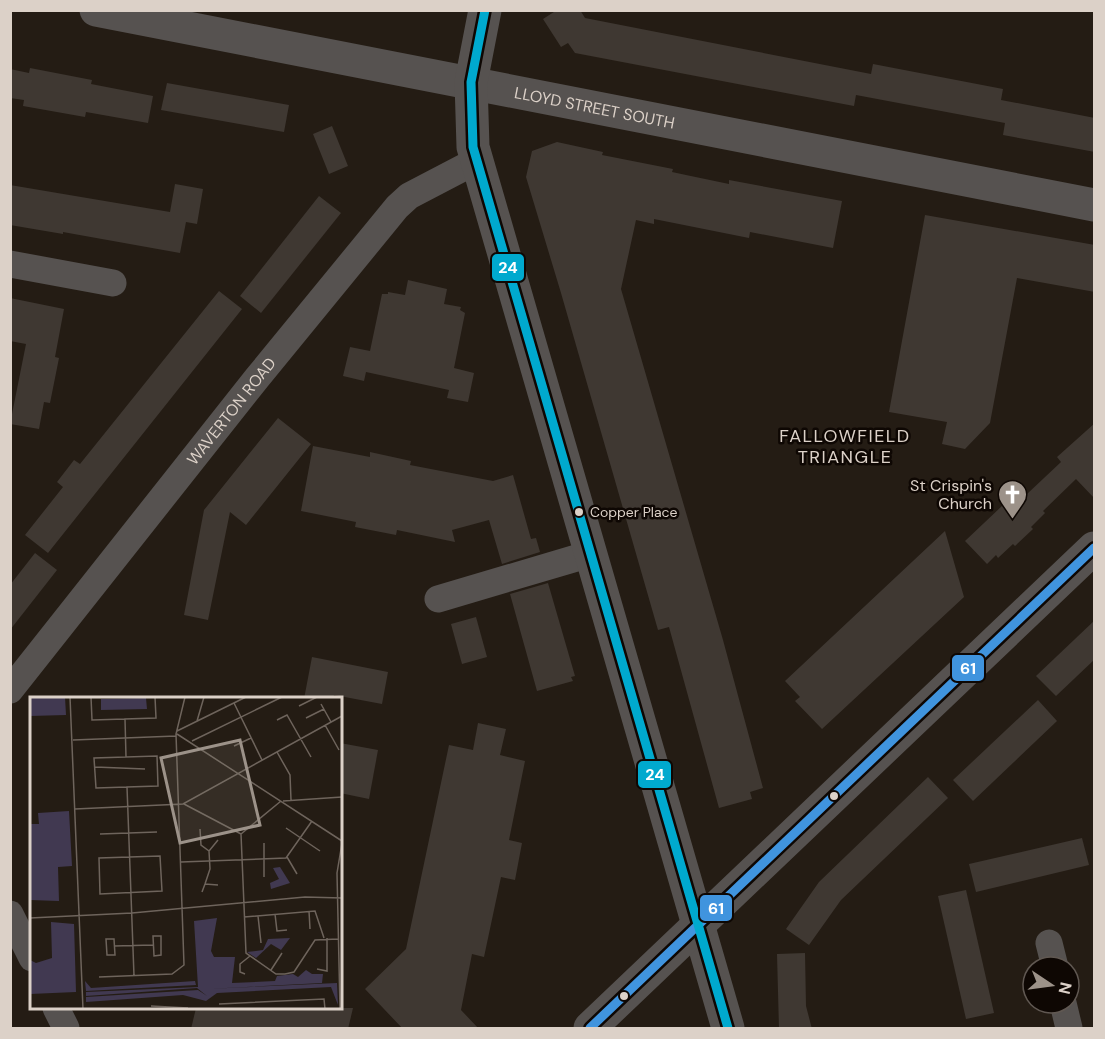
<svg xmlns="http://www.w3.org/2000/svg" width="1105" height="1039" font-family="'DM Sans',sans-serif">
  <rect width="100%" height="100%" fill="#241c14"/>
  <g fill="#3f3832">
    <path d="M557,10H580L585,18L871,74L873,64L1003,89L1001,100L1095,118V152L1003,135L1005,123L856,95L854,106L575,53L568,43L561,47L543,19Z"/>
    <path d="M30,68L92,80L91,84L153,96L148,123L86,112L85,117L23,106L24,100L10,98V69L29,73Z"/>
    <path d="M167,83L289,105L284,132L161,110Z"/>
    <path d="M332,126L348,166L329,174L313,134Z"/>
    <path d="M557,142L603,152L602,155L673,169L672,172L686,175L729,184V180L842,201L833,248L750,232L749,238L654,219V224L636,220L621,289L723,640L763,788L750,792L752,799L719,808L669,627L658,630L561,293L526,177L532,151Z"/>
    <path d="M175,184L203,189L197,224L186,222L180,253L74,234L63,232V234L10,225V185L170,212Z"/>
    <path d="M319,196L341,213L261,313L240,296Z"/>
    <path d="M925,215L1095,245V292L1017,278L990,423L965,449L942,444L947,422L889,412Z"/>
    <path d="M408,280L447,289L444,304L461,307L460,310L465,313L454,368L474,373L468,402L447,398L449,390L366,372L364,381L343,376L350,347L370,351L382,294H388V292L405,295Z"/>
    <path d="M219,291L242,309L48,553L25,535L63,487L57,482L74,460L80,464Z"/>
    <path d="M10,298L64,309L55,357L59,358L50,403L44,402L39,429L10,424L26,344L10,341Z"/>
    <path d="M278,418L311,444L246,525L230,512L208,620L184,615L204,510Z"/>
    <path d="M1095,423V499L1076,479L1043,511L1045,513L1031,527L1033,529L1015,546L1013,544L998,558L996,555L987,564L965,541L1021,488L1027,494L1061,462L1057,457Z"/>
    <path d="M313,446L370,457V452L411,461L410,465L493,481L513,475L531,539L536,538L540,552L502,564L489,520L452,530L455,542L397,530L396,535L355,527L356,522L301,511Z"/>
    <path d="M945,531L964,597L822,729L795,701L800,697L785,681Z"/>
    <path d="M35,553L57,570L10,630V585Z"/>
    <path d="M548,583L575,676L571,677L573,681L537,691L510,594Z"/>
    <path d="M476,617L487,657L462,664L451,624Z"/>
    <path d="M1095,620V659L1056,696L1036,676Z"/>
    <path d="M312,657L388,672L382,704L334,695L333,699H304Z"/>
    <path d="M1038,700L1057,721L973,801L953,780Z"/>
    <path d="M478,723L506,729L500,755L525,761L509,840L522,843L515,880L501,877L484,957L472,954L461,1010L479,1029H403L365,989L406,949L449,745L473,750Z"/>
    <path d="M340,743L378,750L369,799L340,793Z"/>
    <path d="M928,777L948,798L841,900L809,945L786,929L819,882Z"/>
    <path d="M1082,838L1089,865L976,892L969,864Z"/>
    <path d="M966,890L994,1013L966,1019L938,896Z"/>
    <path d="M805,953L806,1006L812,1029H779L777,954Z"/>
    <path d="M196,1008H353L348,1029H191Z"/>
  </g>
  <g fill="none" stroke-linecap="round" stroke-linejoin="round">
    <g stroke="#565250" stroke-width="27">
      <path d="M10,264L113,283"/>
      <path d="M438,599L590,554"/>
      <path id="s1" d="M10,690L257,378L397,207L409,196L476,161"/>
      <path d="M10,914L32,958"/>
      <path d="M1049,943L1055,967"/>
      <path d="M1063,1003L1069,1028"/>
      <path d="M56,1008L66,1028"/>
    </g>
    <g stroke="#565250" stroke-width="33">
      <path id="s2" d="M96,10L1094,205"/>
      <path d="M485,10L471,82L473,147L728,1028"/>
      <path d="M590,1028L1094,548"/>
    </g>
    <defs>
      <path id="bus-1" d="M590,1028L1094,548"/>
      <path id="bus-2" d="M485,10L471,82L473,147L728,1028"/>
    </defs>
    <use href="#bus-1" stroke="#0e0703" stroke-width="14"/>
    <use href="#bus-2" stroke="#0e0703" stroke-width="14"/>
    <use href="#bus-1" stroke="#4094de" stroke-width="9"/>
    <use href="#bus-2" stroke="#00a9ce" stroke-width="9"/>
  </g>
  <defs>
    <symbol id="church-pin" viewBox="-11 -11 22 30"><path d="M0 17L-7.5 6A9.5 9.5 0 1 1 7.5 6Z" fill="#9c9289" stroke="#0e0703"/><path d="M-1.2-6h2.4v3.5h3.3v2.4h-3.3V6h-2.4V-.1h-3.3v-2.4h3.3Z" fill="#fff"/></symbol>
  </defs>
  <g fill-rule="evenodd">
    <use href="#church-pin" x="996" y="478" width="33" height="45"/>
  </g>
  <g fill="#dcd1c8" stroke="#0e0703" stroke-width="2">
    <circle cx="579" cy="512" r="5"/>
    <circle cx="834" cy="796" r="5"/>
    <circle cx="624" cy="996" r="5"/>
  </g>
  <g text-anchor="middle" dominant-baseline="central" stroke-width="5" stroke-linejoin="round" paint-order="stroke">
    <g font-size="14" fill="#dcd1c8" stroke="#0e0703" text-anchor="start">
      <text x="590" y="512">Copper Place</text>
    </g>
    <g font-size="16" fill="#dcd1c8" stroke="#0e0703">
      <text stroke="none"><textPath href="#s2" startOffset="508">LLOYD STREET SOUTH</textPath></text>
      <text stroke="none"><textPath href="#s1" startOffset="356">WAVERTON ROAD</textPath></text>
    </g>
    <g font-size="16" fill="#dcd1c8" stroke="#0e0703" text-anchor="end">
      <text x="992" y="485">St Crispin's<tspan x="992" dy="18">Church</tspan></text>
    </g>
    <g font-size="18" letter-spacing="1.5" fill="#dcd1c8" stroke="#0e0703">
      <text x="845" y="436">FALLOWFIELD<tspan x="845" dy="21">TRIANGLE</tspan></text>
    </g>
  </g>
  <g transform="translate(30 697)">
    <rect width="312" height="312" fill="#241c14"/>
    <path d="M0,0H35L36,18L0,19ZM116,1L117,12L71,13V2ZM39,114L42,169L28,170L29,204L0,203V127H9L8,116ZM250,170L260,186L241,192L240,186L249,182L243,171ZM187,221L181,254L184,260H205L202,286L245,284L247,279L263,277L268,280L276,273L282,277H293L292,286L176,292L307,286L308,308L301,290L187,296L176,304L153,298L56,305V300L168,293L177,299L167,291L56,299V295L168,290L164,224ZM21,225L44,227L46,295L0,297V263L6,266L22,261ZM260,241L251,253L241,247L226,261L217,255L233,253L238,242ZM55,284L61,291L165,284L166,288L56,294Z" fill="#413951"/>
    <path fill="none" stroke="#6e645c" stroke-width="1.5" d="M40,0L53,312M61,0L62,23L95,22M204,6L232,63M291,7L301,25M269,9L287,0M276,21L294,12M247,23L257,18L281,60M167,24L174,0M295,28L309,53M147,34L216,0M147,37L312,144M43,43L146,39M162,44L252,0M204,49L221,41M247,55L260,78L261,103M96,60L64,61L66,91L97,90M65,70L115,72M253,104L312,100M154,107L211,137M45,112L153,107L312,19M256,131L290,154M170,132L171,148L179,154M70,137L127,135M211,137L216,256L246,277H255L264,275L285,243L308,242M211,137L251,104M234,146V180M130,159L132,194L70,197L69,161ZM257,160L267,177M151,165L256,161L282,124M175,187L180,172L179,154L188,143M172,195L175,187L188,188M279,214L280,232M245,217L247,234L257,233M228,219L231,246M214,220L285,214L294,241M0,221L102,216L275,200L312,201M123,239H131V258L124,259ZM76,242H84L85,258H77ZM84,249L123,248M287,272L297,274V241M241,273L252,256M215,277L210,275V267L220,259M104,279L97,90L128,89L127,59L96,60L95,22L126,21L125,0M69,280L142,277L154,268L146,37L155,0M189,307L294,302L295,312M121,309L158,311M310,312L307,176L312,146"/>
    <path fill="#9c9289" fill-opacity="0.15" stroke="#9c9289" stroke-width="3" d="M210,43L230,128L150,146L131,61Z"/>
    <rect width="312" height="312" fill="none" stroke="#dcd1c8" stroke-width="3"/>
  </g>
  <g stroke="#0e0703" stroke-width="2">
    <rect x="491" y="253" width="34" height="29" rx="6" fill="#00a9ce"/>
    <rect x="951" y="654" width="34" height="28" rx="6" fill="#4094de"/>
    <rect x="637" y="760" width="35" height="29" rx="6" fill="#00a9ce"/>
    <rect x="699" y="894" width="34" height="28" rx="6" fill="#4094de"/>
  </g>
  <g font-size="16" text-anchor="middle" font-weight="bold" fill="#fff">
    <text x="508" y="273">24</text>
    <text x="968" y="674">61</text>
    <text x="655" y="780">24</text>
    <text x="716" y="914">61</text>
  </g>
  <rect width="1105" height="1039" fill="none" stroke="#dcd1c8" stroke-width="24"/>
  <g transform="translate(1051 985) rotate(103)"><circle r="28" fill="#0e0703" stroke="#605852" stroke-width="1.5"/>
  <path d="M0-4.5L10 22L0 15L-10 22Z" fill="#9c9289"/>
  <text y="-9" font-size="16" font-weight="bold" text-anchor="middle" fill="#dcd1c8">N</text>
  </g>
</svg>
